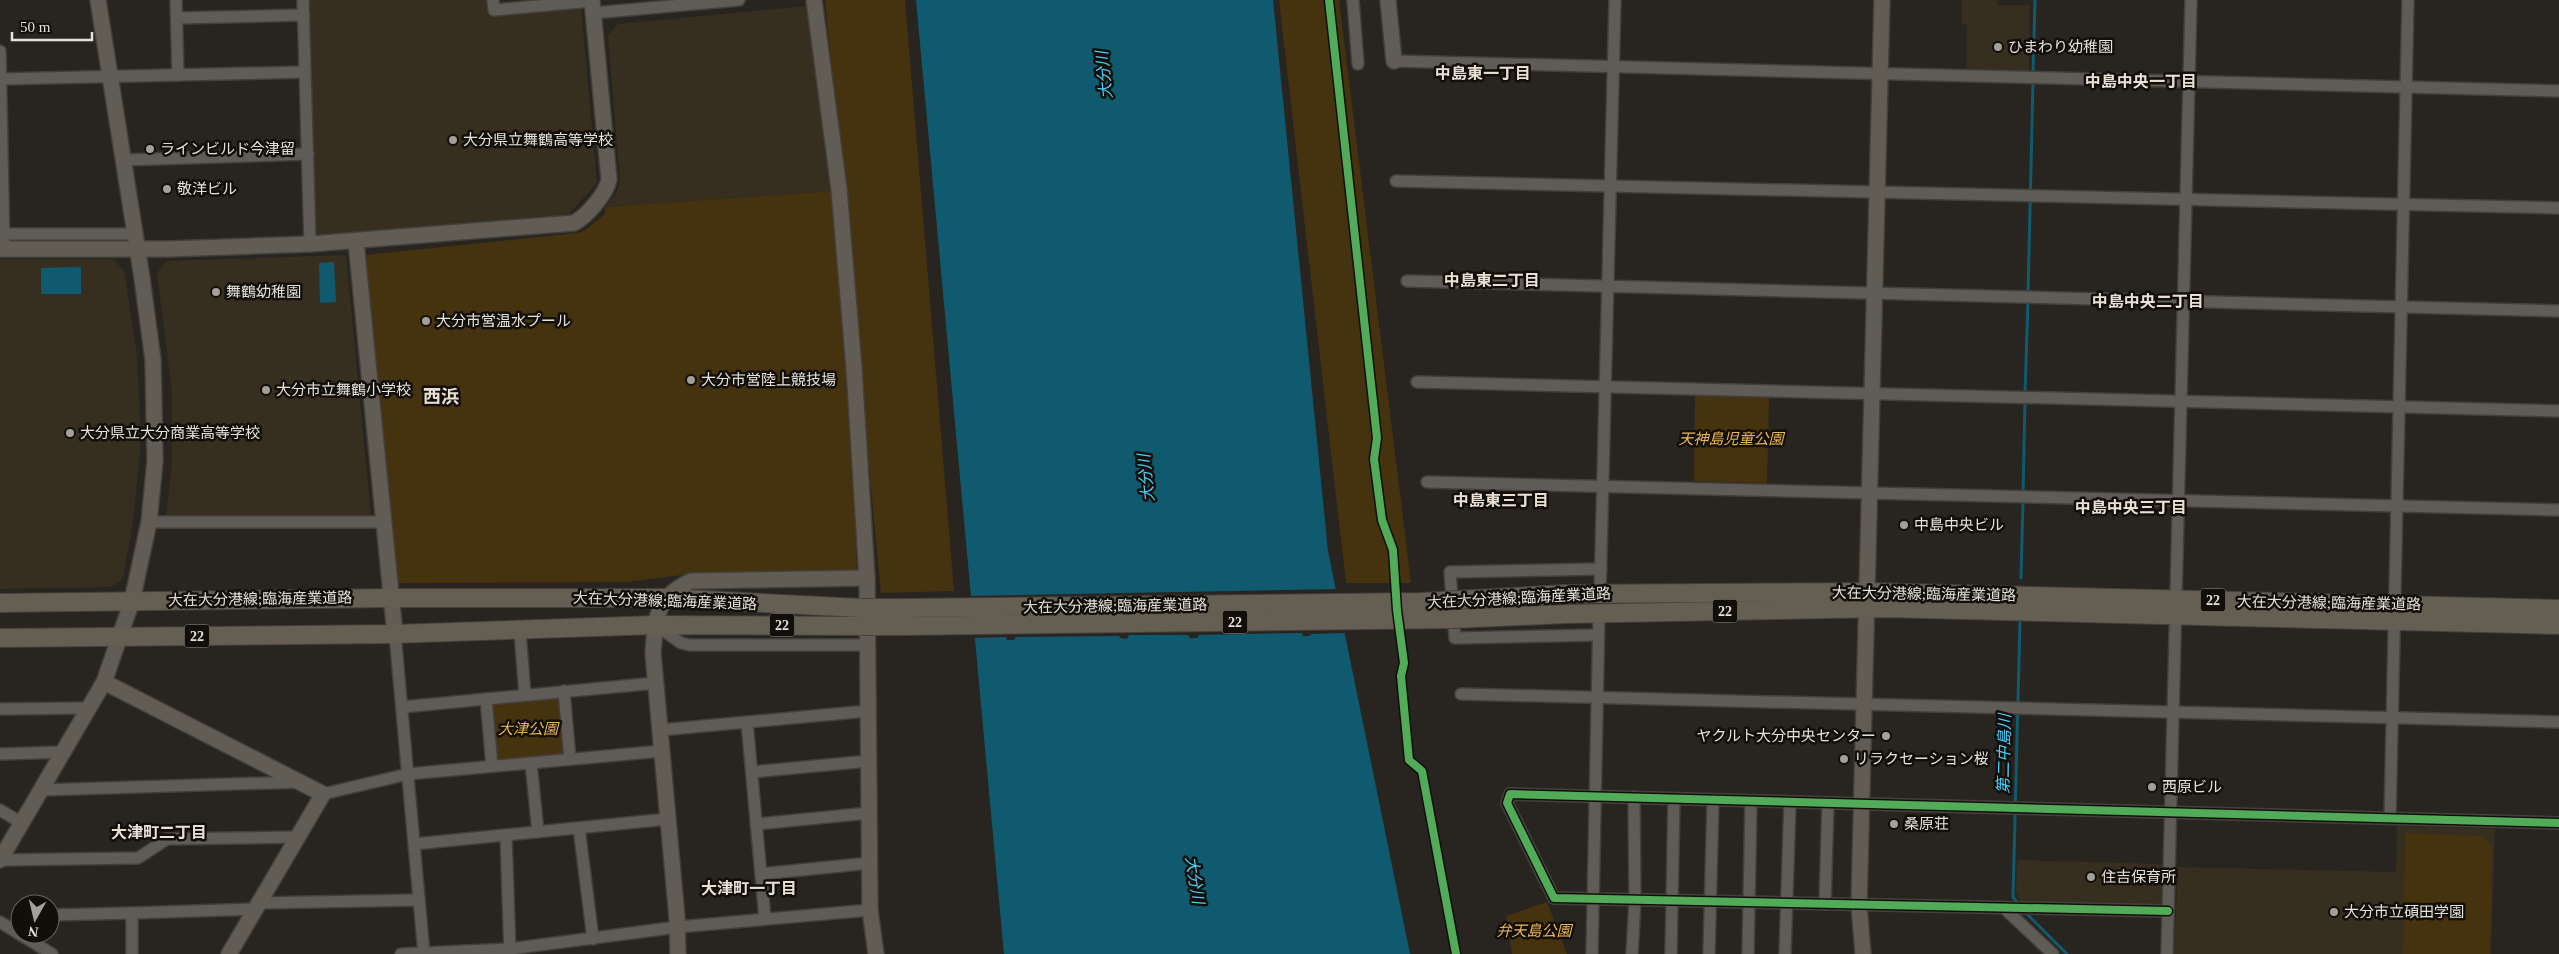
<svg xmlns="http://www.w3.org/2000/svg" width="2559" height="954" font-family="'Times New Roman','Noto Sans JP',serif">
  <rect width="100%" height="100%" fill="#282520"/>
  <g fill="#362e1f">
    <path d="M308,0H490L491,13L581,6L597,183L569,214L404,230L316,234Z"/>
    <path d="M1962,0H1997V5H2030L2029,71L1966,69L1967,25L1962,24Z"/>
    <path d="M806,6L818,66L830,157L832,191L605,207L617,193L620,182L608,35L618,24Z"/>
    <path d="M346,255L371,516L166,518L172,462V394L157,273L166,261Z"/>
    <path d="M0,259H112L124,270L137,355L141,442L133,522L123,578L111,587L0,589Z"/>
    <path d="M2397,826L2495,829L2491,954H2174L2178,867L2396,872Z"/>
    <path d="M2017,860L2165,864L2164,905L2020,902L2016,891Z"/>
  </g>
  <g fill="#45320f">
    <path d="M825,0H905L954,591L881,593Z"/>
    <path d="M1279,0H1339L1411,583H1346Z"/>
    <path d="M832,191L850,394L857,571L682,575L626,582L397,583L365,255L577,233L584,231L605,214V207Z"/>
    <path d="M1695,395L1769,397L1767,483L1694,481Z"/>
    <path d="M556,695L559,698L565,753L562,756L500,762L495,759L491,705L494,701Z"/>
    <path d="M2405,833L2482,836L2492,847L2490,954H2403Z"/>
    <path d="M1547,902L1567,954H1512L1506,916Z"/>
  </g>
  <g fill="#105a6f">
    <path d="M916,0H1273L1328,551L1410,954H1004Z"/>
    <path d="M334,262L336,302L320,303L319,263Z"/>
    <path d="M81,267V294H41V268Z"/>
  </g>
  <path fill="#282520" d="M1338,589L1347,633L1312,634L1309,636H1303L1302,633L1199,635L1197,638H1190L1188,635H1129L1127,639L1120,638L1119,636L1016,637L1014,640H1007L1006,637L972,638L968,596Z"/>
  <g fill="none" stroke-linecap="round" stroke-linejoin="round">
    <g stroke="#105a6f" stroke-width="3">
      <path d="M2033,74L2035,0"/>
      <path d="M2028,294L2033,81"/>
      <path d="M2025,394L2028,301"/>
      <path d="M2023,494L2025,401"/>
      <path d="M2021,578L2023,500"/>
      <path d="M2019,905L2013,897L2020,622"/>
      <path d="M2025,912L2067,954"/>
    </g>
    <defs>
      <g id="street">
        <path d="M176,0L178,75"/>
        <path d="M303,0L310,244"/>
        <path d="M493,0L494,10L592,1"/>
        <path d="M1353,0L1358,64"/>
        <path d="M593,13L739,0"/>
        <path d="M177,18L304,15"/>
        <path d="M0,51L4,249"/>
        <path d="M1394,61L2559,91"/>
        <path d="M0,79L305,72"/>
        <path d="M124,160L308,154"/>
        <path d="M1396,181L2559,208"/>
        <path d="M0,234H135"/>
        <path d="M1407,281L2559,311"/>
        <path d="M1417,382L2559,411"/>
        <path d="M1427,482L2559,510"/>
        <path d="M149,522H383"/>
        <path d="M1600,594L1615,0"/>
        <path d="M657,626L681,643L690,645H867"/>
        <path d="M520,632L525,695"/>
        <path d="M395,634L424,954"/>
        <path d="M1598,635L1455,638L1450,572L1601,569"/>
        <path d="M564,691L570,759"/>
        <path d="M1461,694L2559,722"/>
        <path d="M486,699L492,766"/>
        <path d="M402,707L656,683"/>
        <path d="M0,709L88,708"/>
        <path d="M747,722L765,919"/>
        <path d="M660,730L868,711"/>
        <path d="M0,754L65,752"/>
        <path d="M531,763L538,832"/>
        <path d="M752,772L869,761"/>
        <path d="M42,790L299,782"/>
        <path d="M323,794L408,774L662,751"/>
        <path d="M0,810L22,823"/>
        <path d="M2390,818L2408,0"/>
        <path d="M756,824L869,813"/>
        <path d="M579,828L593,939"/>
        <path d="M506,835L510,954"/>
        <path d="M414,844L668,819"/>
        <path d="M0,860L138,858L167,839L298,837"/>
        <path d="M761,874L870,863"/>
        <path d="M259,903L419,900"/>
        <path d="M1825,904L1828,803"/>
        <path d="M2004,908L2053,954"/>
        <path d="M2168,911L1554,898L1507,803L1510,794L2559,823"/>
        <path d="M50,915L132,913"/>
        <path d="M0,922L52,954"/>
        <path d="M132,954V913L256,909"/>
        <path d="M401,954L509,949L678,927L870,910"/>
        <path d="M1592,954L1599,613"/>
        <path d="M1632,954L1635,900L1634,797"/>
        <path d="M1671,954L1674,799"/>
        <path d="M1709,954L1713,800"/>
        <path d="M1748,954L1751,801"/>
        <path d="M1785,954L1790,802"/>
        <path d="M2167,954L2191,0"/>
      </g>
      <g id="secondary">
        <path d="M814,0L839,189L854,368L867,578L870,910L876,954"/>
        <path d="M1388,0L1394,61"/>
        <path d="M356,242L395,634"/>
        <path d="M0,249H168L310,244L574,223C587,216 607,193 609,179L592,0"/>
        <path d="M104,682L323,794L229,954"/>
        <path d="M0,860L104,682L132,601L149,522L155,461L153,360L142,278L98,0"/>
        <path d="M678,954L677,918L653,653C656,617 655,598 691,581L867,578"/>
        <path d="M1863,954L1859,905L1882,0"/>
      </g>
      <g id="primary">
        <path d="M1565,594L1868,592L2559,609"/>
        <path d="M0,603L391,598H665L861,608"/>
        <path d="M874,608H904"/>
        <path d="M1566,614L1884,608L2559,625"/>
        <path d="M874,626H904"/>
        <path d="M0,638L395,634L656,625L861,626"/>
      </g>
    </defs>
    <use href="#street" stroke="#43403c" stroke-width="14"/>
    <use href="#secondary" stroke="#43403c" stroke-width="18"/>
    <use href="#primary" stroke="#43403c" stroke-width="20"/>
    <use href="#street" stroke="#5f5c57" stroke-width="11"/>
    <use href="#secondary" stroke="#615d55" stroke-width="15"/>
    <use href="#primary" stroke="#645f52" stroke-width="18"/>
    <defs>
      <g id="primary-bridge">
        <path d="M861,608H874"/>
        <path d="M904,608L1421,602L1565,594"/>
        <path d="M861,626H874"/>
        <path d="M904,626L1454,619L1566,614"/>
      </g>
    </defs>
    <use href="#primary-bridge" stroke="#43403c" stroke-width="20" stroke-linecap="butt"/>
    <use href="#primary-bridge" stroke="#645f52" stroke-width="18"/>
    <defs>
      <g id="cycleway">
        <path d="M1329,0L1377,438L1374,459L1382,520L1393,550L1397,610L1404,663L1401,676L1409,760L1422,771L1456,954"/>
        <path d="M2168,911L1554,898L1507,803L1510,794L2559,823"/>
      </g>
    </defs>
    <use href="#cycleway" stroke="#120f0b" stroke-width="11"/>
    <use href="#cycleway" stroke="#51ab58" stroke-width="8"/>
  </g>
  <g fill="#a39f99" stroke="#120f0b" stroke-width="2">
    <circle cx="1998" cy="47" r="5"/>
    <circle cx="453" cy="140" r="5"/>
    <circle cx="150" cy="149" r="5"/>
    <circle cx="167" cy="189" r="5"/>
    <circle cx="216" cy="292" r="5"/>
    <circle cx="426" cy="321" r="5"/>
    <circle cx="691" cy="380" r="5"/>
    <circle cx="266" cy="390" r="5"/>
    <circle cx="70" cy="433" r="5"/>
    <circle cx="1904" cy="525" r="5"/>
    <circle cx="1886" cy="736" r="5"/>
    <circle cx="1844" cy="759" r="5"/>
    <circle cx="2152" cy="787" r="5"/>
    <circle cx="1894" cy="824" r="5"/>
    <circle cx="2091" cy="877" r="5"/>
    <circle cx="2334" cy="912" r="5"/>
  </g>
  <g text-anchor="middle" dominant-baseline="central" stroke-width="5" stroke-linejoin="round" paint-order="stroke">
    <g fill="#120f0b" stroke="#a6a29c" stroke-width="1">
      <rect x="2200.5" y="588.5" width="25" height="23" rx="4"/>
      <rect x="1712.5" y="599.5" width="25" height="23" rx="4"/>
      <rect x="1222.5" y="610.5" width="25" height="23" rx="4"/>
      <rect x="769.5" y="613.5" width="25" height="23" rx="4"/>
      <rect x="184.5" y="624.5" width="25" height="23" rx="4"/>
    </g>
    <g font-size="14" font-weight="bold" fill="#e5e1da">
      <text x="2213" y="600">22</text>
      <text x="1725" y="611">22</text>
      <text x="1235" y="622">22</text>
      <text x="782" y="625">22</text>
      <text x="197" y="636">22</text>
    </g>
    <g font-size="15" fill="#e5e1da" stroke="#120f0b" text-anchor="start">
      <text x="2008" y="47">ひまわり幼稚園</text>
      <text x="463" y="140">大分県立舞鶴高等学校</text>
      <text x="160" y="149">ラインビルド今津留</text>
      <text x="177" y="189">敬洋ビル</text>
      <text x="226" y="292">舞鶴幼稚園</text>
      <text x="436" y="321">大分市営温水プール</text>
      <text x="701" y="380">大分市営陸上競技場</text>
      <text x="276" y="390">大分市立舞鶴小学校</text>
      <text x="80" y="433">大分県立大分商業高等学校</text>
      <text x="1914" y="525">中島中央ビル</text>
      <text x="1876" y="736" text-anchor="end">ヤクルト大分中央センター</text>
      <text x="1854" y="759">リラクセーション桜</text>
      <text x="2162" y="787">西原ビル</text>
      <text x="1904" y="824">桑原荘</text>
      <text x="2101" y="877">住吉保育所</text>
      <text x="2344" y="912">大分市立碩田学園</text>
    </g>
    <g font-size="15" font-style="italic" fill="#edb655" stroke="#120f0b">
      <text x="1731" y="439">天神島児童公園</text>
      <text x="528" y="729">大津公園</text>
      <text x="1534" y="931">弁天島公園</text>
    </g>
    <g font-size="15" fill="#e5e1da" stroke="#120f0b">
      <text transform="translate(1924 594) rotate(1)">大在大分港線;臨海産業道路</text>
      <text transform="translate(1519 598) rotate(-3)">大在大分港線;臨海産業道路</text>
      <text transform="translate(260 599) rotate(-1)">大在大分港線;臨海産業道路</text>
      <text transform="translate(665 601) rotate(2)">大在大分港線;臨海産業道路</text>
      <text transform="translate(2329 603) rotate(1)">大在大分港線;臨海産業道路</text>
      <text transform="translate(1115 606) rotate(-1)">大在大分港線;臨海産業道路</text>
    </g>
    <g font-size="16" font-weight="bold" fill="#e9e0d3" stroke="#120f0b">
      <text x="1483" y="73">中島東一丁目</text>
      <text x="2141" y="81">中島中央一丁目</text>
      <text x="1492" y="280">中島東二丁目</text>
      <text x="2148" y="301">中島中央二丁目</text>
      <text x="1501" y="500">中島東三丁目</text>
      <text x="2131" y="507">中島中央三丁目</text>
      <text x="159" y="832">大津町二丁目</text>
      <text x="749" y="888">大津町一丁目</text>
    </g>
    <g font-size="16" font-style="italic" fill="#47d1fc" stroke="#120f0b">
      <text transform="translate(1104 75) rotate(-96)">大分川</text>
      <text transform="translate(1146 478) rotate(-96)">大分川</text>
      <text transform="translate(2004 754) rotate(-89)">第二中島川</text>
      <text transform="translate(1195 880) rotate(81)">大分川</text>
    </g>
    <g font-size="18" font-weight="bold" fill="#e9e0d3" stroke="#120f0b">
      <text x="441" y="397">西浜</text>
    </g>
  </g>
  <g transform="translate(35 919) rotate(188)"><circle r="24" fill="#120f0b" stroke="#66635e"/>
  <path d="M0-4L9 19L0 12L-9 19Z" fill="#a39f99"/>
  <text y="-8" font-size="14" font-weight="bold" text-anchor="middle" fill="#e5e1da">N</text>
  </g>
  <path d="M12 32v8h80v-8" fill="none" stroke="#e5e1da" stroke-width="2.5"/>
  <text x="20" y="32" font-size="15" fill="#e5e1da" stroke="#120f0b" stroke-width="4" paint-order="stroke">50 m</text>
</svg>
